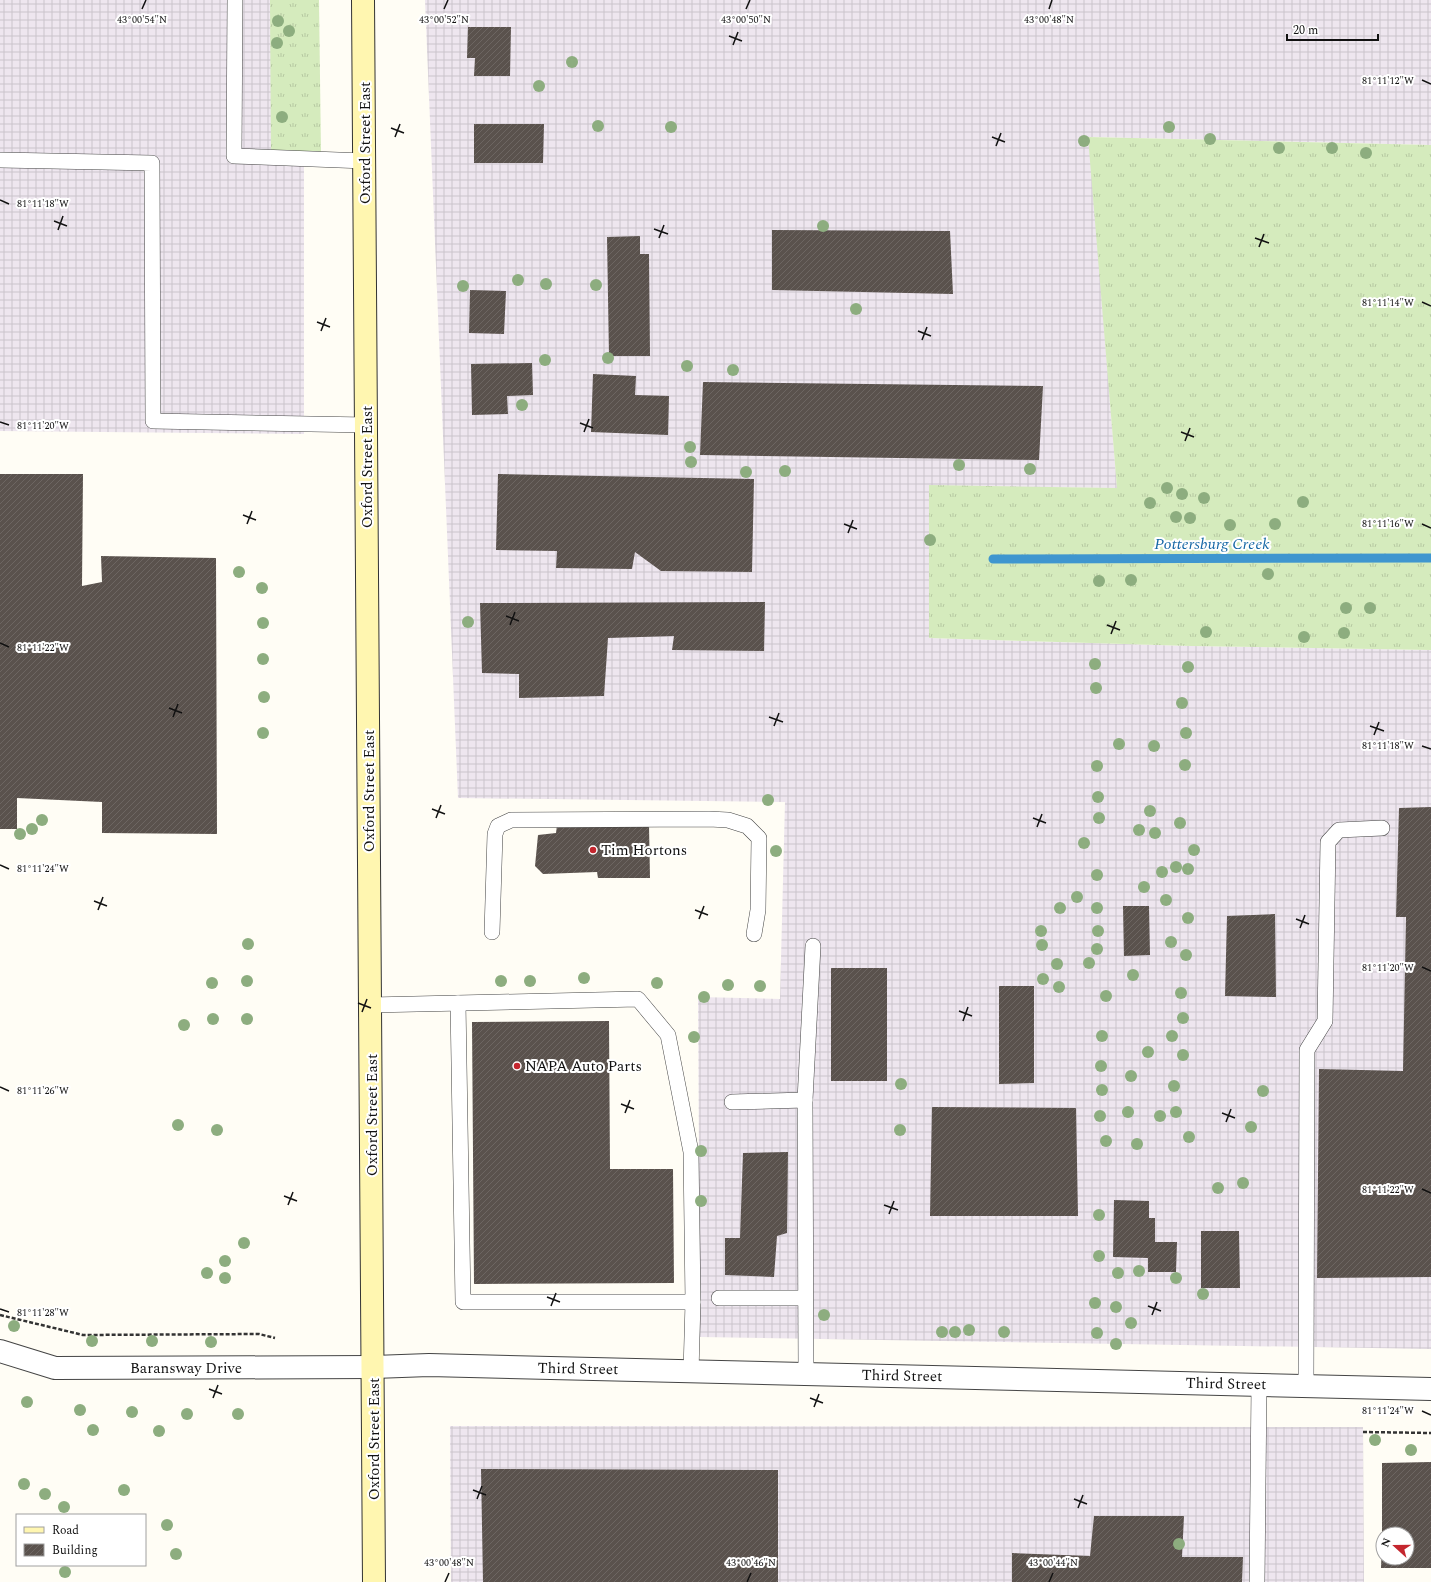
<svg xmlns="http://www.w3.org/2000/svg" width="1431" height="1582" font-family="Spectral,serif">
  <defs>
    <pattern id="industrial-grid" width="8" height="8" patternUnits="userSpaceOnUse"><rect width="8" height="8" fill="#eee6ef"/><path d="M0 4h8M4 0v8" fill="none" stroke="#cbc4cc"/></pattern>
    <pattern id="grass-tufts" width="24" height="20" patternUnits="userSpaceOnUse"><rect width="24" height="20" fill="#d5ebbd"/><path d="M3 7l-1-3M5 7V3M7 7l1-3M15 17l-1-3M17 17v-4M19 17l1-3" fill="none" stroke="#b6c8a1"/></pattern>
    <pattern id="building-hatch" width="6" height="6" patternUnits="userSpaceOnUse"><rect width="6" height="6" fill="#5a524d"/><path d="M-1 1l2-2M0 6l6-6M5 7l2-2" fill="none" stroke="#6d6662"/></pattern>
  </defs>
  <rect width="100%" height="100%" fill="#fffdf5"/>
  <g fill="url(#industrial-grid)">
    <path d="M0,0H304V434L0,431Z"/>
    <path d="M425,0H1431V145L1089,137L1117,488L929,486V638L1191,646L1431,650V1349L700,1337L698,997L780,999L785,802L458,798Z"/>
    <path d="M450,1426L1363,1427L1364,1582H451Z"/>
  </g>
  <g fill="url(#grass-tufts)">
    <path d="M270,0H319L321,154L271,156Z"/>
    <path d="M1088,137L1431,145V650L1191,646L929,638V485L1117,488Z"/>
  </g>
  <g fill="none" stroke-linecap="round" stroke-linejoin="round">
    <path stroke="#3f96cf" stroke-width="9" d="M993,559L1431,558"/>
  </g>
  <g fill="url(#building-hatch)">
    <path d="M468,27H511L510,76H474L475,58H467Z"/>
    <path d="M474,124H544L543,163H474Z"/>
    <path d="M772,230L950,231L953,294L772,290Z"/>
    <path d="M640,236V254H649L650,356H609L607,237Z"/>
    <path d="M470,290L506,291L504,334L469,333Z"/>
    <path d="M532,363L533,395L507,396L508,414L472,415L471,364Z"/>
    <path d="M593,374L636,376L635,395L669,396L668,435L591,432Z"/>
    <path d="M703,382L1043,386L1039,460L700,455Z"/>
    <path d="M0,474H83L82,586L102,582L101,556L216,558L217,834L102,833V802L17,798V829H0Z"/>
    <path d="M498,474L754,479L752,572L661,571L635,552L632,569L556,568L557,551L496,550Z"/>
    <path d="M765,602L764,651L672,650L674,636L608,638L604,696L519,698V674L482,673L480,603Z"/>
    <path d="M1431,807V1277L1317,1278L1319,1069L1403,1071L1406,917H1396L1399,808Z"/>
    <path d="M557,825H649L650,878H598L597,872L543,874L535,866L538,835L556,833Z"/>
    <path d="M1123,906H1149L1150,955L1124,956Z"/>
    <path d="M1275,914L1276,997L1225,996L1227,916Z"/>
    <rect x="831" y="968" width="56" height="113"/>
    <path d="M999,986H1034V1083L999,1084Z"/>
    <path d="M609,1021L610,1169H673L674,1283L474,1284L472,1022Z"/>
    <path d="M932,1107L1076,1108L1078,1216H930Z"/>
    <path d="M788,1152L787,1233L777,1236L774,1277L725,1275V1238H740L743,1153Z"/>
    <path d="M1114,1200L1149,1201V1218H1155V1242H1177L1176,1272H1148V1258L1113,1257Z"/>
    <path d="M1201,1231H1239L1240,1288H1201Z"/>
    <path d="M1431,1462V1568H1381L1382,1541H1383V1558H1407V1534H1382V1463Z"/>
    <path d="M481,1469L778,1470V1582H483Z"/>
    <path d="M1094,1516H1184L1182,1557H1243L1242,1582H1012V1553L1090,1556Z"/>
  </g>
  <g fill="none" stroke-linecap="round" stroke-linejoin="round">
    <defs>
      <g id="service">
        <path d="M235,0L234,156L365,161"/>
        <path d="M0,160L152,163L153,421L367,425"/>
        <path d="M492,932L495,834L498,826L511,820L709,819L728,820L747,826L759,838L758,910L754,934"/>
        <path d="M458,1003L463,1302H693"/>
        <path d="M371,1005L638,999L668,1035L691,1152L693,1302L691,1372"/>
        <path d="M805,1100L813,946"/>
        <path d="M732,1102L805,1100L806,1374"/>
        <path d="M719,1298H805"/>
        <path d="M1306,1386L1307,1050L1325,1021L1328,842L1339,830L1382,828"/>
        <path d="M1257,1582L1259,1385"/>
      </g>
      <path id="minor" d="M0,1351L55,1368L374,1367"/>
      <path id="tertiary" d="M374,1367L429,1365L1431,1389"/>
      <path id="secondary" d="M363,0L374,1582"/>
    </defs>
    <use href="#service" stroke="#444" stroke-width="16"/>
    <use href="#minor" stroke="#444" stroke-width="24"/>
    <use href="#tertiary" stroke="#444" stroke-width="24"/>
    <use href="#secondary" stroke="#333" stroke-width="24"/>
    <g stroke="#333" stroke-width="2.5" stroke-dasharray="4 2" stroke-linecap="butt">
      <path d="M0,1315L83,1335L259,1334L275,1338"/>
      <path d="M1363,1432L1431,1433"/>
    </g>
    <use href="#service" stroke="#fff" stroke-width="15"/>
    <use href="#minor" stroke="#fff" stroke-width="22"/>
    <use href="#tertiary" stroke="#fff" stroke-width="22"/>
    <use href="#secondary" stroke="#fff6b0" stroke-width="22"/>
  </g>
  <g fill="#8dad7f">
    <circle cx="278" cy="21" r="6"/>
    <circle cx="289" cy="31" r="6"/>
    <circle cx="277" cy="43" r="6"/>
    <circle cx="572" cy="62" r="6"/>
    <circle cx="539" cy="86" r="6"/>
    <circle cx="282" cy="117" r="6"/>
    <circle cx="598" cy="126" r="6"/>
    <circle cx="671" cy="127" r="6"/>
    <circle cx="1169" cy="127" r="6"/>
    <circle cx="1210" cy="139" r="6"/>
    <circle cx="1084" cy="141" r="6"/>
    <circle cx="1279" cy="148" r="6"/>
    <circle cx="1332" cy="148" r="6"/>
    <circle cx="1366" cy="153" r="6"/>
    <circle cx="823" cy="226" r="6"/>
    <circle cx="518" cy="280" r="6"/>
    <circle cx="546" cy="284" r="6"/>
    <circle cx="596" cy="285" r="6"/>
    <circle cx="463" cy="286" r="6"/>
    <circle cx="856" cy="309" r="6"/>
    <circle cx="608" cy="358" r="6"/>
    <circle cx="545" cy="360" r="6"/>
    <circle cx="687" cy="366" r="6"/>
    <circle cx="733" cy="370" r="6"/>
    <circle cx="522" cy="405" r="6"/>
    <circle cx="690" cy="447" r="6"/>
    <circle cx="691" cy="462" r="6"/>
    <circle cx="959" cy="465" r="6"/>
    <circle cx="1030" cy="469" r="6"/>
    <circle cx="785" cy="471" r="6"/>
    <circle cx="746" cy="472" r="6"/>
    <circle cx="1167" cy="488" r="6"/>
    <circle cx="1182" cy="494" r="6"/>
    <circle cx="1204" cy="498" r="6"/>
    <circle cx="1303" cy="502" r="6"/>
    <circle cx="1150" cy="503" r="6"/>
    <circle cx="1176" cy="517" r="6"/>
    <circle cx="1190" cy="518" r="6"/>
    <circle cx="1275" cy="524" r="6"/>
    <circle cx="1230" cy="525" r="6"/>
    <circle cx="930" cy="540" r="6"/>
    <circle cx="239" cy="572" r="6"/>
    <circle cx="1268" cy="574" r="6"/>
    <circle cx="1131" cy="580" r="6"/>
    <circle cx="1099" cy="581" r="6"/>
    <circle cx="262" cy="588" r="6"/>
    <circle cx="1346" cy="608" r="6"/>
    <circle cx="1370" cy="608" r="6"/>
    <circle cx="468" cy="622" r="6"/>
    <circle cx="263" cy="623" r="6"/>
    <circle cx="1206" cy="632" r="6"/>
    <circle cx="1344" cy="633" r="6"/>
    <circle cx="1304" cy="637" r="6"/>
    <circle cx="263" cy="659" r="6"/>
    <circle cx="1095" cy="664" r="6"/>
    <circle cx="1188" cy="667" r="6"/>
    <circle cx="1096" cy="688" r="6"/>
    <circle cx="264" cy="697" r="6"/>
    <circle cx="1182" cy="703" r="6"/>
    <circle cx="263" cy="733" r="6"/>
    <circle cx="1186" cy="733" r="6"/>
    <circle cx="1119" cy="744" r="6"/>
    <circle cx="1154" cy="746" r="6"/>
    <circle cx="1185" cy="765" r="6"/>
    <circle cx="1097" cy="766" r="6"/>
    <circle cx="1098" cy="797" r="6"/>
    <circle cx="768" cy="800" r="6"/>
    <circle cx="1150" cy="811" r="6"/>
    <circle cx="1099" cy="818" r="6"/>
    <circle cx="42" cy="820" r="6"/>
    <circle cx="1180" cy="823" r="6"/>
    <circle cx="32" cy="829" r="6"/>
    <circle cx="1139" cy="830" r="6"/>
    <circle cx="1155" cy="833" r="6"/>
    <circle cx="20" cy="834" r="6"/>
    <circle cx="1084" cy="843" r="6"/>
    <circle cx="1194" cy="850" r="6"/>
    <circle cx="776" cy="851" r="6"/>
    <circle cx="1176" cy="867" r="6"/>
    <circle cx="1188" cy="869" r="6"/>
    <circle cx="1162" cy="872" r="6"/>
    <circle cx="1097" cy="875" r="6"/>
    <circle cx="1144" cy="887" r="6"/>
    <circle cx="1077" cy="897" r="6"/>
    <circle cx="1166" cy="900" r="6"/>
    <circle cx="1060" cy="908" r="6"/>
    <circle cx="1097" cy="908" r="6"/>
    <circle cx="1188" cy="918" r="6"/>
    <circle cx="1041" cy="931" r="6"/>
    <circle cx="1098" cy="931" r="6"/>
    <circle cx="1171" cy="942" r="6"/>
    <circle cx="248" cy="944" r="6"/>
    <circle cx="1042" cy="945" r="6"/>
    <circle cx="1097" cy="949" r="6"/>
    <circle cx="1186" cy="955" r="6"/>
    <circle cx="1089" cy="963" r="6"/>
    <circle cx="1057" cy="964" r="6"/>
    <circle cx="1133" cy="975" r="6"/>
    <circle cx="584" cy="978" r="6"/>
    <circle cx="1043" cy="979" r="6"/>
    <circle cx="247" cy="981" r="6"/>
    <circle cx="501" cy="981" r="6"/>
    <circle cx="530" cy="981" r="6"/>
    <circle cx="212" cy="983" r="6"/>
    <circle cx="657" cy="983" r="6"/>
    <circle cx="728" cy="985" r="6"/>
    <circle cx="760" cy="986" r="6"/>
    <circle cx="1059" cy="987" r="6"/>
    <circle cx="1181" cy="993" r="6"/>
    <circle cx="1106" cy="996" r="6"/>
    <circle cx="704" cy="997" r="6"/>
    <circle cx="1183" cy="1018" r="6"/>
    <circle cx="213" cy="1019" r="6"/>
    <circle cx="247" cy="1019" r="6"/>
    <circle cx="184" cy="1025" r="6"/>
    <circle cx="1102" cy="1036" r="6"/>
    <circle cx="1172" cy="1036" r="6"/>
    <circle cx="694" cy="1037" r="6"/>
    <circle cx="1148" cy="1052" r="6"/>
    <circle cx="1183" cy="1055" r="6"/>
    <circle cx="1101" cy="1066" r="6"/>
    <circle cx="1131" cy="1076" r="6"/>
    <circle cx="901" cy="1084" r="6"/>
    <circle cx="1174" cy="1086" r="6"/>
    <circle cx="1102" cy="1090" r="6"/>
    <circle cx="1263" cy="1091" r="6"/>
    <circle cx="1128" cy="1112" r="6"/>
    <circle cx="1176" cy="1112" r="6"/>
    <circle cx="1100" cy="1116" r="6"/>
    <circle cx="1160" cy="1116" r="6"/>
    <circle cx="178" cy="1125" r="6"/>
    <circle cx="1251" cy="1127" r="6"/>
    <circle cx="217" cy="1130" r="6"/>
    <circle cx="900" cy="1130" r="6"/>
    <circle cx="1189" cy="1137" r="6"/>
    <circle cx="1106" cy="1141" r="6"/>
    <circle cx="1137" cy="1144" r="6"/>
    <circle cx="701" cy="1151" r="6"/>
    <circle cx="1243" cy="1183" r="6"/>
    <circle cx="1218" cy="1188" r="6"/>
    <circle cx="701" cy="1201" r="6"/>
    <circle cx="1099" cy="1215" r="6"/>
    <circle cx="244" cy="1243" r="6"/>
    <circle cx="1099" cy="1256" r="6"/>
    <circle cx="225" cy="1261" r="6"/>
    <circle cx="1139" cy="1271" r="6"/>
    <circle cx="207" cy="1273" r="6"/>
    <circle cx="1118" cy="1273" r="6"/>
    <circle cx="225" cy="1278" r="6"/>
    <circle cx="1176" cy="1278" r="6"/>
    <circle cx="1203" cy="1294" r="6"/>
    <circle cx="1095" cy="1303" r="6"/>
    <circle cx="1116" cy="1307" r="6"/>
    <circle cx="824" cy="1315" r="6"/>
    <circle cx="1131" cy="1323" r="6"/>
    <circle cx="14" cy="1326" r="6"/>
    <circle cx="969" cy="1330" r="6"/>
    <circle cx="942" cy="1332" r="6"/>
    <circle cx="955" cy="1332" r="6"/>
    <circle cx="1004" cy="1332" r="6"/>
    <circle cx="1097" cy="1333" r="6"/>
    <circle cx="92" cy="1341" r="6"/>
    <circle cx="152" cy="1341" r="6"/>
    <circle cx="211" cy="1342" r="6"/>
    <circle cx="1116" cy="1344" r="6"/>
    <circle cx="27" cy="1402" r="6"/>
    <circle cx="80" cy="1410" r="6"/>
    <circle cx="132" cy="1412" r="6"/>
    <circle cx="187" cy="1414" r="6"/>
    <circle cx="238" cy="1414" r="6"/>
    <circle cx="93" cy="1430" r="6"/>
    <circle cx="159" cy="1431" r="6"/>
    <circle cx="1375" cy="1440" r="6"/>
    <circle cx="1411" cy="1450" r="6"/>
    <circle cx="24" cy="1484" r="6"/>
    <circle cx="124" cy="1490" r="6"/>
    <circle cx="45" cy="1494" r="6"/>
    <circle cx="64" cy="1507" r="6"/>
    <circle cx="167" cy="1525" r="6"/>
    <circle cx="1179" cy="1544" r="6"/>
    <circle cx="176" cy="1554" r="6"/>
    <circle cx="65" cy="1572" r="6"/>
  </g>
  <path fill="none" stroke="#111" stroke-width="1.5" d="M142,9L146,0M444,9L448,0M746,9L750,0M1049,9L1052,0M729,36L742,41M733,45L738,32M1422,80L1431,84M391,128L404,133M395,137L400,124M992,137L1005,142M996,146L1001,133M0,200L9,204M54,221L67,226M654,229L668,234M58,230L63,216M659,238L664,225M1255,238L1269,243M1259,247L1264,234M1422,302L1431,306M317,322L330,327M321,331L326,318M918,331L931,336M922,340L927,327M0,422L9,425M580,423L593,428M584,432L589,419M1181,432L1194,437M1185,441L1190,428M243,515L256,520M247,524L252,511M844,524L857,529M1422,524L1431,528M848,533L853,520M506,616L519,621M510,625L515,612M1107,625L1120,630M1111,634L1116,621M0,643L9,647M169,708L182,713M173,717L178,704M769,717L783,722M774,726L779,713M1370,726L1384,731M1374,735L1379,722M1422,746L1431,749M432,809L445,814M436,818L441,805M1033,818L1046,823M1037,827L1042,814M0,865L9,869M94,901L107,906M98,910L103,897M695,910L708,915M699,919L704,906M1296,919L1309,924M1300,928L1305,915M1422,967L1431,971M358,1003L371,1008M959,1011L972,1016M362,1012L367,999M963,1021L968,1007M0,1087L9,1091M621,1104L634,1109M625,1113L630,1100M1222,1113L1235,1118M1226,1122L1231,1109M1422,1189L1431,1193M284,1196L297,1201M288,1205L293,1192M884,1205L898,1210M889,1214L894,1201M547,1297L560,1302M551,1306L556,1293M1148,1306L1161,1311M0,1309L9,1312M1152,1315L1157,1302M209,1389L222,1394M213,1398L218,1385M810,1398L823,1403M814,1407L819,1394M1422,1411L1431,1415M473,1490L486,1495M477,1499L482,1486M1074,1499L1087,1504M1078,1508L1083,1495M445,1582L449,1573M747,1582L751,1573M1049,1582L1053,1573"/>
  <g fill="#c4262e" stroke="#fff" stroke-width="1.5">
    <circle cx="593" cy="850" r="4"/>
    <circle cx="517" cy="1066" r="4"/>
  </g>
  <g text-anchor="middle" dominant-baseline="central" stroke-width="4" stroke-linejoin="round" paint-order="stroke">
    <g font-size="15" fill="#111" stroke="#fff">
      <text transform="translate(365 143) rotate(-90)">Oxford Street East</text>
      <text transform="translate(367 467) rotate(-90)">Oxford Street East</text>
      <text transform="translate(369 791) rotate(-90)">Oxford Street East</text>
      <text transform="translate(372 1115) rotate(-90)">Oxford Street East</text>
      <text x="186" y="1368">Baransway Drive</text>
      <text transform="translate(578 1369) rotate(1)">Third Street</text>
      <text transform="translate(902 1376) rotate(1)">Third Street</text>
      <text transform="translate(1226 1384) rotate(1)">Third Street</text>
      <text transform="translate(374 1439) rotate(-90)">Oxford Street East</text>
    </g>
    <g font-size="15" fill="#111" stroke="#fff" text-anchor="start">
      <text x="601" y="850">Tim Hortons</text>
      <text x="525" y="1066">NAPA Auto Parts</text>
    </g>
    <g font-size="16" font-style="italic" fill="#1768a6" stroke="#fff">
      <text x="1212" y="544">Pottersburg Creek</text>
    </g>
  </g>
  <g font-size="10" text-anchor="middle" fill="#111" stroke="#fff" stroke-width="4" stroke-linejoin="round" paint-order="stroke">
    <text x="444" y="23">43°00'52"N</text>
    <text x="746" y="23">43°00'50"N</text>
    <text x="142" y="23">43°00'54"N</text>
    <text x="1049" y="23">43°00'48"N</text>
    <text x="1388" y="84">81°11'12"W</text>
    <text x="43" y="207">81°11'18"W</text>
    <text x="1388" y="306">81°11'14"W</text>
    <text x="43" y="429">81°11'20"W</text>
    <text x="1388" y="527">81°11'16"W</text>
    <text x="43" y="651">81°11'22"W</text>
    <text x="1388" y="749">81°11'18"W</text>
    <text x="43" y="872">81°11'24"W</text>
    <text x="1388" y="971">81°11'20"W</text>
    <text x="43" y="1094">81°11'26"W</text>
    <text x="1388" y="1193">81°11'22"W</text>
    <text x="43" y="1316">81°11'28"W</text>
    <text x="1388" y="1414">81°11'24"W</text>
    <text x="449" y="1566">43°00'48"N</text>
    <text x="751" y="1566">43°00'46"N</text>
    <text x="1053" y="1566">43°00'44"N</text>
  </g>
  <rect x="16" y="1514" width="130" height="52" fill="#ffffff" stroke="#a0a0a0"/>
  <rect x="24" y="1527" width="20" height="6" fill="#fff6b0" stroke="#a0a0a0"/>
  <text x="52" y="1534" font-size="12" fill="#111111">Road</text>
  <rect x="24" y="1544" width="20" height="12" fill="url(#building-hatch)" stroke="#a0a0a0"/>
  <text x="52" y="1554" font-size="12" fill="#111111">Building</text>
  <g transform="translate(1395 1546) rotate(291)"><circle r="19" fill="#ffffff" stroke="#a0a0a0"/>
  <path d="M0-3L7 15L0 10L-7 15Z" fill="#c4262e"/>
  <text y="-6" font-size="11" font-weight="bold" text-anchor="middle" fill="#111111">N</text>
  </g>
  <path d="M1287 34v6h91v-6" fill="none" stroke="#111111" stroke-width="2"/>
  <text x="1293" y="34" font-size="12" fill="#111111" stroke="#ffffff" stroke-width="3" paint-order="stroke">20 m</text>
</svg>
